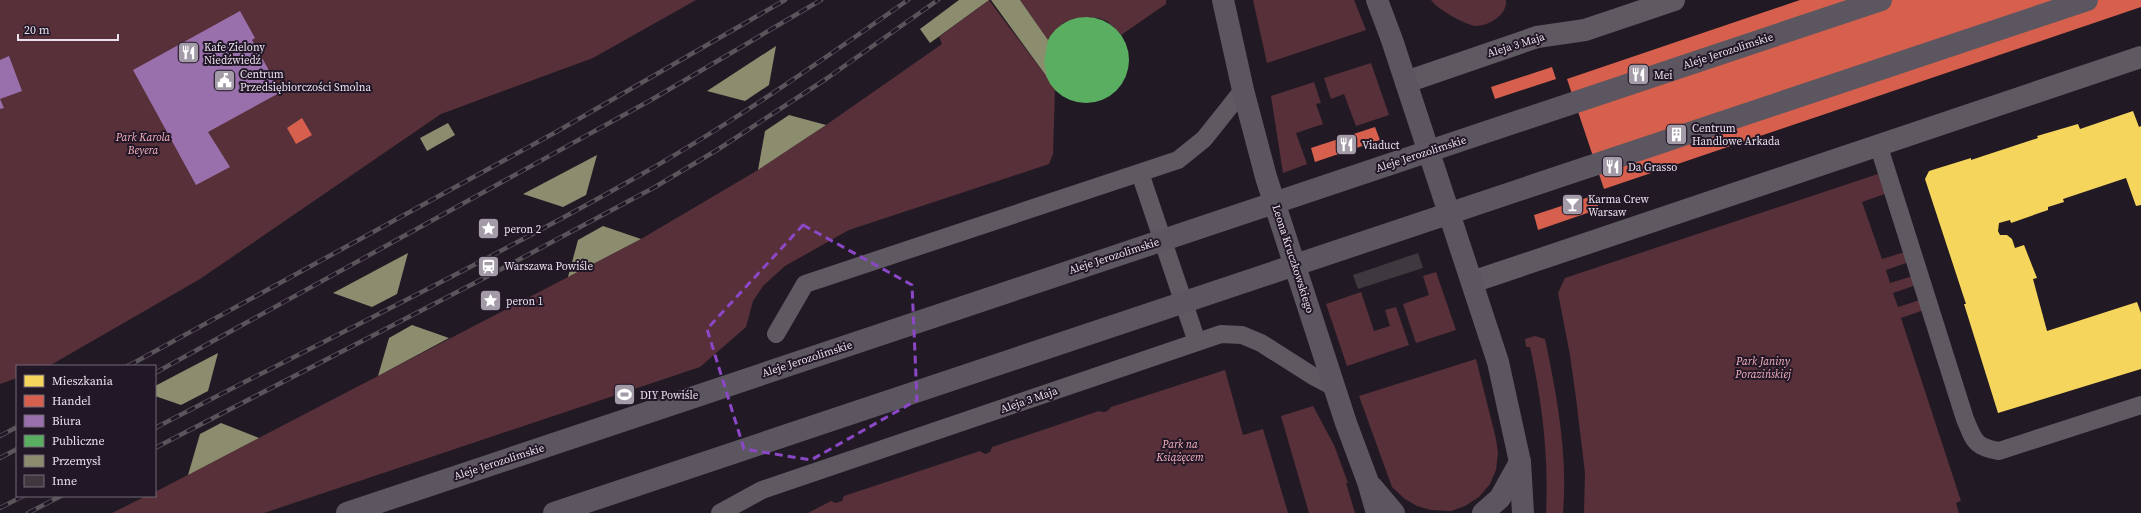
<svg xmlns="http://www.w3.org/2000/svg" width="2141" height="513" font-family="'Source Serif 4',serif">
  <rect width="100%" height="100%" fill="#211a24"/>
  <g fill="#583039">
    <path d="M0,0H696L593,58L441,114L200,279L49,366H17V378L0,384Z"/>
    <path d="M989,0L1055,88L1053,154L1049,164L849,230L785,266L763,286L753,301L746,327L700,367L264,513H112L146,496H155V492L641,239L758,170L826,125L942,44L939,37Z"/>
    <path d="M1020,0H1166V4L1121,35L1107,21L1098,18L1084,17L1063,23L1048,40Z"/>
    <path d="M1253,0H1354L1366,30L1267,63Z"/>
    <path d="M1431,0H1506C1508,14 1489,26 1476,26C1465,25 1437,9 1431,0Z"/>
    <path d="M1371,63L1389,115L1356,126L1344,94L1331,99L1324,78Z"/>
    <path d="M1314,82L1321,103L1316,104L1323,124L1296,133L1307,164L1283,173L1271,96Z"/>
    <path d="M1878,174L1885,194L1862,202L1882,259L1905,252L1909,262L1886,270L1890,283L1913,276L1916,285L1893,293L1898,307L1920,300L1924,310L1901,318L1961,501L1956,503L1959,513H1584L1585,473L1576,398L1570,355L1558,293L1565,278Z"/>
    <path d="M1436,272L1456,330L1416,343L1403,304L1429,295L1423,276Z"/>
    <path d="M1361,292L1374,331L1390,326L1385,310L1396,307L1409,345L1347,366L1326,304Z"/>
    <path d="M1535,336L1545,339C1557,396 1568,455 1563,513H1546C1549,458 1542,400 1530,347H1526L1525,339Z"/>
    <path d="M1476,359L1496,439L1498,453L1496,470L1490,484L1479,497L1465,506L1451,511L1431,510L1417,506L1405,499L1392,487L1359,396Z"/>
    <path d="M1225,370L1243,435L1263,429L1288,513H808L831,501L836,503L842,501L844,496L980,451L985,454L990,452L992,447L1099,411C1105,413 1107,412 1111,407Z"/>
    <path d="M1313,406L1334,445L1348,483H1346L1355,513H1309L1281,416Z"/>
  </g>
  <path fill="#f6d55c" d="M2133,111L2139,127L2141,126V205L2136,206L2126,178L2063,199L2064,202L2048,207V210L2011,223L2010,220L1999,223L1998,231L2000,235H2007L2012,239L2015,248L2024,245L2037,278L2033,279L2047,331L2137,302L2141,313V369L1998,413L1964,304H1966L1925,179L1929,171L1971,158V160L2038,138L2037,136L2078,124L2080,129Z"/>
  <g fill="#d6604d">
    <path d="M1800,0H2141V7L1604,189L1567,79Z"/>
    <path d="M1552,67L1556,79L1495,99L1491,87Z"/>
    <path d="M302,118L312,135L296,144L287,128Z"/>
    <path d="M1375,127L1380,140L1315,162L1311,148Z"/>
    <path d="M1595,195L1599,209L1538,230L1534,215Z"/>
  </g>
  <g fill="#9970ab">
    <path d="M240,11L255,38L252,40L281,92L208,132L230,167L196,185L133,70Z"/>
    <path d="M9,56L22,91L0,99L4,108L0,109V60Z"/>
  </g>
  <circle fill="#5aae61" cx="1086" cy="60" r="43"/>
  <g fill="#8c8c6e">
    <path d="M959,0H989L930,43L920,29Z"/>
    <path d="M991,0H1020L1048,40L1044,62L1047,77Z"/>
    <path d="M776,46L769,85L745,101L707,91Z"/>
    <path d="M789,115L826,125L758,170L765,131Z"/>
    <path d="M448,123L455,135L427,151L420,138Z"/>
    <path d="M597,155L586,195L563,207L523,194Z"/>
    <path d="M603,226L641,239L568,277L578,240Z"/>
    <path d="M408,253L397,294L372,307L333,293Z"/>
    <path d="M412,325L449,338L378,376L389,338Z"/>
    <path d="M218,353L208,391L181,405L155,396V386Z"/>
    <path d="M221,423L259,438L188,475L200,434Z"/>
  </g>
  <path fill="#3f383f" d="M1418,253L1423,268L1358,289L1353,275Z"/>
  <g fill="none" stroke-linecap="round" stroke-linejoin="round">
    <g stroke="#5f5a62" stroke-width="18">
      <path d="M1878,144L1965,419C1974,440 1974,447 1999,451L2141,405"/>
      <path d="M1140,173L1197,342"/>
      <path d="M776,334L805,284L1178,160L1204,139L1243,90"/>
      <path d="M720,513L762,490L1221,334L1242,335L1261,343L1313,376L1334,387"/>
    </g>
    <g stroke="#5f5a62" stroke-width="22">
      <path d="M1406,82L1537,37L1585,30L1674,0"/>
      <path d="M1472,282L2141,57"/>
    </g>
    <g stroke="#5c5660" stroke-width="22">
      <path d="M1223,0L1243,90L1266,177L1346,423L1368,482L1377,513"/>
      <path d="M1377,0L1392,40L1498,362L1520,462L1523,513"/>
      <path d="M1373,488L1394,513"/>
      <path d="M347,513L1881,0"/>
      <path d="M554,513L2087,0"/>
      <path d="M1483,513L1500,498L1520,462"/>
    </g>
    <defs>
      <g id="rail">
        <path d="M128,366L556,132L785,0"/>
        <path d="M155,373L651,100L821,0"/>
        <path d="M155,428C317,344 483,264 642,174C734,122 821,61 908,0"/>
        <path d="M0,436L17,427"/>
        <path d="M155,448L492,274L655,187L717,150L826,79L938,0"/>
        <path d="M0,458L17,449"/>
        <path d="M0,508L23,496"/>
        <path d="M28,513L61,496"/>
      </g>
    </defs>
    <use href="#rail" stroke="#59555b" stroke-width="4.5"/>
    <use href="#rail" stroke="#221727" stroke-width="3" stroke-dasharray="9" stroke-linecap="butt"/>
  </g>
  <path fill="none" stroke="#8c47c6" stroke-width="3" stroke-dasharray="8 5" stroke-linejoin="round" d="M803,225L912,285L917,400L811,460L744,449L707,329Z"/>
  <defs>
    <symbol id="restaurant-square" viewBox="-11 -11 22 22"><rect x="-9" y="-9" width="18" height="18" rx="4" fill="#a39ba7" stroke="#221727"/><path d="M-5-6h1v4h1v-4h1v4h1v-4h1v5L-1.5 .5V6h-2V.5L-5-1ZM5-6V6H3V1.5H1.5Q1.5-4 5-6Z" fill="#fff"/></symbol>
    <symbol id="civic-square" viewBox="-11 -11 22 22"><rect x="-9" y="-9" width="18" height="18" rx="4" fill="#a39ba7" stroke="#221727"/><path d="M-.6-6.5H3V-4.5H.6V-3L4-1V1h2V6H-6V1h2V-1L-.6-3ZM-1.2 2.5V6h2.4V2.5Z" fill="#fff"/></symbol>
    <symbol id="building-square" viewBox="-11 -11 22 22"><rect x="-9" y="-9" width="18" height="18" rx="4" fill="#a39ba7" stroke="#221727"/><path d="M-4-6H4V6H1V3H-1V6H-4ZM-2.5-4.3h1.7v1.8h-1.7ZM.8-4.3h1.7v1.8H.8ZM-2.5-1h1.7V.8h-1.7ZM.8-1h1.7V.8H.8Z" fill="#fff"/></symbol>
    <symbol id="bar-square" viewBox="-11 -11 22 22"><rect x="-9" y="-9" width="18" height="18" rx="4" fill="#a39ba7" stroke="#221727"/><path d="M-6-5H6L.8 .8V4.5H3.5V6h-7V4.5H-.8V.8Z" fill="#fff"/></symbol>
    <symbol id="sight-square" viewBox="-11 -11 22 22"><rect x="-9" y="-9" width="18" height="18" rx="4" fill="#a39ba7" stroke="#221727"/><path d="M0-6L1.8-2.2L6-1.7L2.9 1.2L3.7 5.4L0 3.3L-3.7 5.4L-2.9 1.2L-6-1.7L-1.8-2.2Z" fill="#fff"/></symbol>
    <symbol id="station-square" viewBox="-11 -11 22 22"><rect x="-9" y="-9" width="18" height="18" rx="4" fill="#a39ba7" stroke="#221727"/><path d="M-3-6H3Q5-6 5-4V2Q5 4 3 4L4.5 6H3L1.5 4h-3L-3 6H-4.5L-3 4Q-5 4-5 2V-4Q-5-6-3-6ZM-3.5-4v3h7v-3ZM-3.5 1v1.5H-2V1ZM2 1v1.5H3.5V1Z" fill="#fff"/></symbol>
    <symbol id="stadium-square" viewBox="-11 -11 22 22"><rect x="-9" y="-9" width="18" height="18" rx="4" fill="#a39ba7" stroke="#221727"/><path d="M0-5a6.5 5 0 1 0 0 10a6.5 5 0 1 0 0-10ZM-3.5-1.8h7v3.6h-7Z" fill="#fff"/></symbol>
  </defs>
  <g fill-rule="evenodd">
    <use href="#restaurant-square" x="176" y="40" width="25" height="25"/>
    <use href="#restaurant-square" x="1626" y="62" width="25" height="25"/>
    <use href="#civic-square" x="212" y="68" width="25" height="25"/>
    <use href="#building-square" x="1664" y="122" width="25" height="25"/>
    <use href="#restaurant-square" x="1334" y="132" width="25" height="25"/>
    <use href="#restaurant-square" x="1600" y="154" width="25" height="25"/>
    <use href="#bar-square" x="1560" y="192" width="25" height="25"/>
    <use href="#sight-square" x="476" y="216" width="25" height="25"/>
    <use href="#station-square" x="476" y="254" width="25" height="25"/>
    <use href="#sight-square" x="478" y="288" width="25" height="25"/>
    <use href="#stadium-square" x="612" y="382" width="25" height="25"/>
  </g>
  <g text-anchor="middle" dominant-baseline="central" stroke-width="4" stroke-linejoin="round" paint-order="stroke">
    <g font-size="11" fill="#e9e1ed" stroke="#221727">
      <text transform="translate(1516 45) rotate(-17)">Aleja 3 Maja</text>
      <text transform="translate(1728 51) rotate(-18)">Aleje Jerozolimskie</text>
      <text transform="translate(1421 154) rotate(-18)">Aleje Jerozolimskie</text>
      <text transform="translate(1114 256) rotate(-18)">Aleje Jerozolimskie</text>
      <text transform="translate(1293 259) rotate(72)">Leona Kruczkowskiego</text>
      <text transform="translate(807 359) rotate(-18)">Aleje Jerozolimskie</text>
      <text transform="translate(1029 400) rotate(-19)">Aleja 3 Maja</text>
      <text transform="translate(499 462) rotate(-18)">Aleje Jerozolimskie</text>
    </g>
    <g font-size="11" fill="#e9e1ed" stroke="#221727" text-anchor="start">
      <text x="204" y="47">Kafe Zielony<tspan x="204" dy="13">Niedźwiedź</tspan></text>
      <text x="240" y="74">Centrum<tspan x="240" dy="13">Przedsiębiorczości Smolna</tspan></text>
      <text x="1654" y="75">Mei</text>
      <text x="1692" y="128">Centrum<tspan x="1692" dy="13">Handlowe Arkada</tspan></text>
      <text x="1362" y="145">Viaduct</text>
      <text x="1628" y="167">Da Grasso</text>
      <text x="1588" y="199">Karma Crew<tspan x="1588" dy="13">Warsaw</tspan></text>
      <text x="504" y="229">peron 2</text>
      <text x="504" y="266">Warszawa Powiśle</text>
      <text x="506" y="301">peron 1</text>
      <text x="640" y="395">DIY Powiśle</text>
    </g>
    <g font-size="11" font-style="italic" fill="#f9b4bf" stroke="#221727">
      <text x="143" y="137">Park Karola<tspan x="143" dy="13">Beyera</tspan></text>
      <text x="1763" y="361">Park Janiny<tspan x="1763" dy="13">Porazińskiej</tspan></text>
      <text x="1180" y="444">Park na<tspan x="1180" dy="13">Książęcem</tspan></text>
    </g>
  </g>
  <rect x="16" y="365" width="140" height="132" fill="#221727" stroke="#726876"/>
  <rect x="24" y="375" width="20" height="12" fill="#f6d55c" stroke="#726876"/>
  <text x="52" y="385" font-size="12" fill="#e9e1ed">Mieszkania</text>
  <rect x="24" y="395" width="20" height="12" fill="#d6604d" stroke="#726876"/>
  <text x="52" y="405" font-size="12" fill="#e9e1ed">Handel</text>
  <rect x="24" y="415" width="20" height="12" fill="#9970ab" stroke="#726876"/>
  <text x="52" y="425" font-size="12" fill="#e9e1ed">Biura</text>
  <rect x="24" y="435" width="20" height="12" fill="#5aae61" stroke="#726876"/>
  <text x="52" y="445" font-size="12" fill="#e9e1ed">Publiczne</text>
  <rect x="24" y="455" width="20" height="12" fill="#8c8c6e" stroke="#726876"/>
  <text x="52" y="465" font-size="12" fill="#e9e1ed">Przemysł</text>
  <rect x="24" y="475" width="20" height="12" fill="#3f383f" stroke="#726876"/>
  <text x="52" y="485" font-size="12" fill="#e9e1ed">Inne</text>
  <path d="M18 34v6h100v-6" fill="none" stroke="#e9e1ed" stroke-width="2"/>
  <text x="24" y="34" font-size="12" fill="#e9e1ed" stroke="#221727" stroke-width="3" paint-order="stroke">20 m</text>
</svg>
